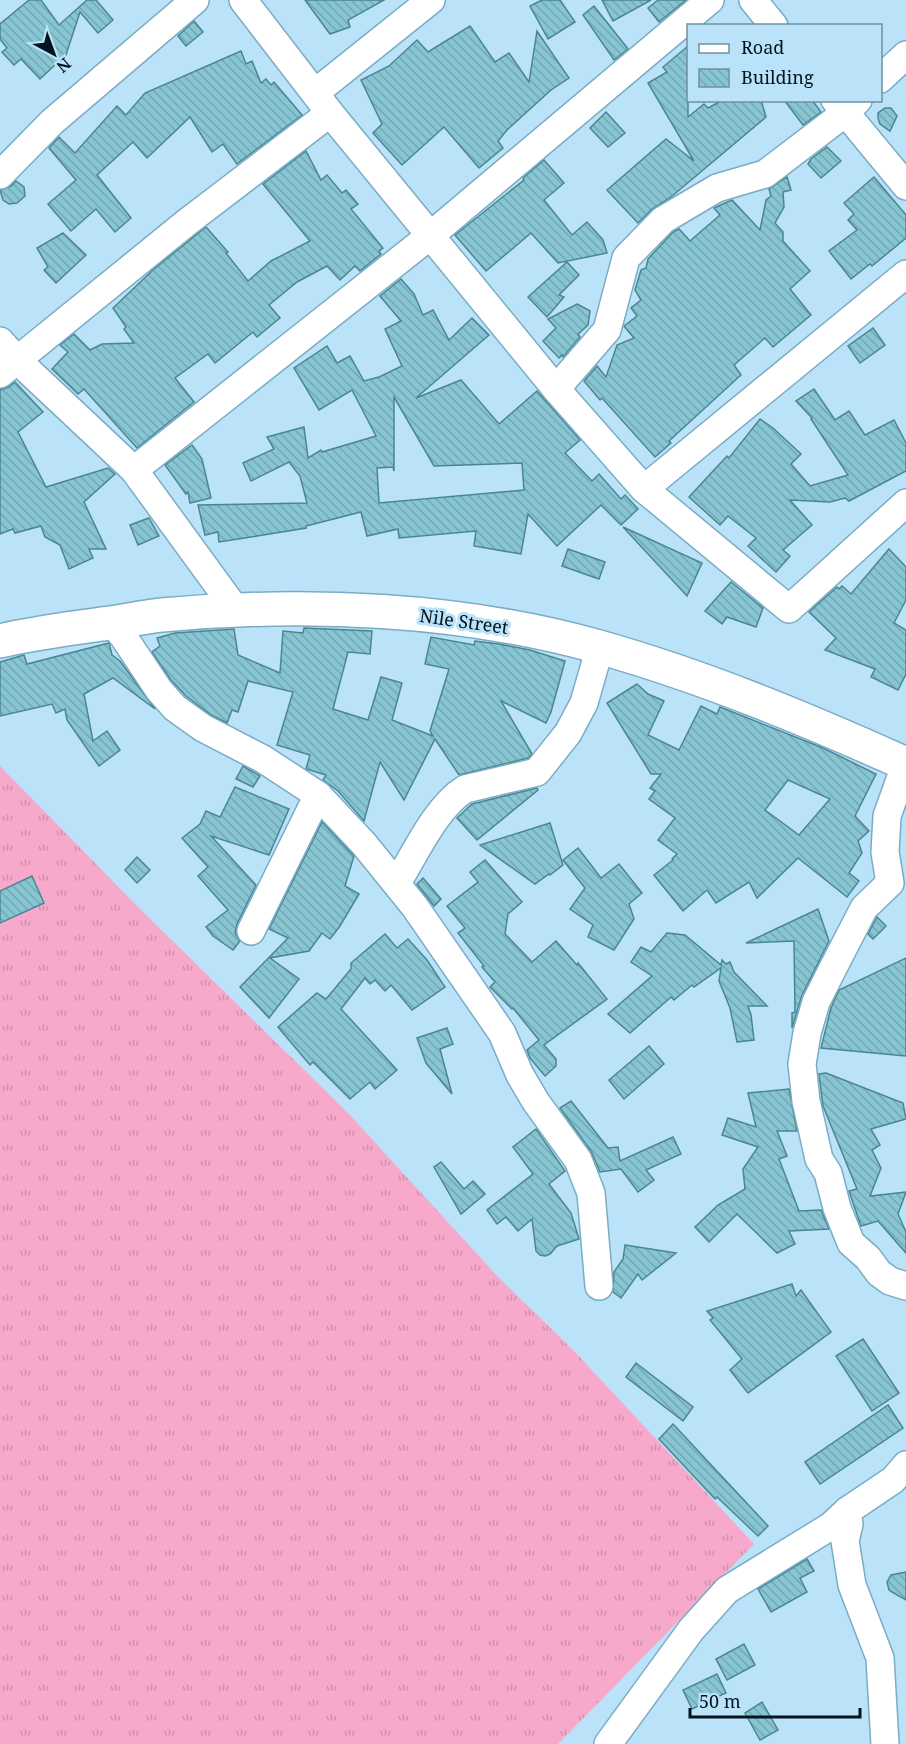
<svg xmlns="http://www.w3.org/2000/svg" width="906" height="1744" font-family="'Noto Serif',serif">
  <defs>
    <pattern id="grass-tufts" width="24" height="20" patternUnits="userSpaceOnUse" patternTransform="scale(1.5)"><rect width="24" height="20" fill="#f6a9cb"/><path d="M3 7l-1-3M5 7V3M7 7l1-3M15 17l-1-3M17 17v-4M19 17l1-3" fill="none" stroke="#d191ae"/></pattern>
    <pattern id="building-back-hatch" width="6" height="6" patternUnits="userSpaceOnUse" patternTransform="scale(1.5)"><rect width="6" height="6" fill="#88c5d2"/><path d="M-1 5l2 2M0 0l6 6M5-1l2 2" fill="none" stroke="#74a8b4"/></pattern>
  </defs>
  <rect width="100%" height="100%" fill="#bae2f8"/>
  <path fill="url(#grass-tufts)" d="M0,766L140,909L348,1113L498,1277L573,1350L754,1544L558,1744H0Z"/>
  <g fill="url(#building-back-hatch)" stroke="#4a8692" stroke-width="1.5" fill-rule="evenodd">
    <path d="M29,0H41L59,25L87,0H96L113,20L98,33L80,12L61,70L56,64L40,79L21,59L14,65L2,52L7,48L0,39V24Z"/>
    <path d="M305,0H384L348,20L350,27L330,34Z"/>
    <path d="M542,0H560L575,22L548,39L530,6Z"/>
    <path d="M602,0H651L613,21Z"/>
    <path d="M658,0H686L659,22L648,8Z"/>
    <path d="M594,6L628,49L614,60L583,15Z"/>
    <path d="M194,21L203,32L186,46L178,36Z"/>
    <path d="M470,26L495,62L509,53L529,82L537,31L569,78L551,90L507,130L498,141L503,148L479,168L444,127L402,165L373,133L382,124L361,80L389,66L417,40L428,52Z"/>
    <path d="M688,46V117L704,104L708,108L723,100H761L766,117L671,197L652,209L638,223L607,190L666,139L694,161L648,83L667,72L663,67Z"/>
    <path d="M241,51L246,64L252,61L261,83L266,79L271,85L274,82L302,115L237,164L223,144L212,152L190,117L147,158L133,142L97,175L131,218L115,232L96,209L71,231L48,204L76,180L49,148L59,137L75,153L117,106L126,115L145,93Z"/>
    <path d="M784,100H812L821,112L803,125Z"/>
    <path d="M885,108H891L897,116L890,131L880,124L878,118V113Z"/>
    <path d="M606,112L625,133L608,147L590,128Z"/>
    <path d="M827,147L841,161L821,178L808,164L811,159Z"/>
    <path d="M306,151L321,180L327,175L342,193L346,190L358,204L351,209L383,248L379,251L381,254L360,271L355,266L340,280L327,266L297,282L269,305L280,318L257,337L253,332L215,363L208,354L175,378L194,402L137,448L84,389L78,394L52,369L68,352L60,345L74,334L90,350L102,344L134,343L124,329L126,327L113,308L154,269L206,227L228,252L226,253L248,281L271,261L310,241L263,184Z"/>
    <path d="M544,160L564,183L544,200L572,235L587,222L603,240L607,253L558,263L531,233L486,271L455,235L524,180L523,178Z"/>
    <path d="M787,177L791,190L783,192L784,207L775,223L783,232V241L810,271L790,289L811,315L773,347L765,338L734,365L741,375L669,441L671,443L655,457L602,398L600,400L584,381L597,366L606,377L617,345L634,338L624,326L637,316L631,308L641,300L635,290L641,270L646,268L648,259L673,232L679,229L690,241L720,215L714,208L732,200L760,230L766,200L771,196L769,189Z"/>
    <path d="M874,177L906,215V238L872,266L870,264L851,279L829,251L857,230L848,220L854,214L844,203Z"/>
    <path d="M16,181L24,187L25,196L17,203L9,204L3,200L0,190L11,186Z"/>
    <path d="M63,233L86,255L56,283L44,270L48,267L37,248Z"/>
    <path d="M567,262L579,275L559,295L564,297L547,317L528,297Z"/>
    <path d="M401,279L414,294L423,315L433,310L449,340L472,318L489,335L416,398L461,380L499,424L537,391L580,440L565,453L592,481L599,474L621,499L625,495L638,509L621,525L601,505L557,546L528,514L521,554L474,546L476,531L399,538L398,529L367,536L361,512L306,526V528L251,537L219,542L218,532L205,535L198,505L307,503L300,476L289,462L251,481L243,463L274,449L267,437L304,427L308,458L321,450L322,452L376,436L352,390L319,410L294,368L327,346L337,363L350,356L364,381L379,377L402,366L385,329L401,321L380,296ZM394,397L434,466L522,463L524,490L379,503L377,468L393,467L394,471Z"/>
    <path d="M577,304L590,311L588,325L578,334L580,337L563,357L562,355L559,358L543,341L556,328L548,319Z"/>
    <path d="M873,328L885,345L860,363L848,346Z"/>
    <path d="M15,382L43,412L18,432L46,487L108,468L115,474L84,502L106,549H89L93,558L69,569L60,545L45,537L41,526L15,533L13,529L0,534V390L9,387Z"/>
    <path d="M814,389L835,420L849,411L865,435L894,420L906,443V471L849,501L845,498L830,502L790,500L812,525L783,550L790,556L776,572L748,546L756,538L728,516L720,525L689,497L727,456L729,458L760,419L773,428L801,454L791,464L810,486L848,475L811,419L812,418L796,401Z"/>
    <path d="M192,445L202,459L211,498L190,503L188,492L186,494L165,465Z"/>
    <path d="M149,518L159,536L138,545L130,525Z"/>
    <path d="M623,527L702,563L687,596Z"/>
    <path d="M568,549L605,562L599,579L562,566Z"/>
    <path d="M889,549L906,567V600L894,623L906,630V674L898,690L871,677L875,669L825,650L836,638L809,612L837,587L839,589L842,586L851,594Z"/>
    <path d="M731,582L763,608L756,627L727,617L722,624L705,611Z"/>
    <path d="M304,628L372,631L370,654L348,652L333,709L368,720L381,677L402,683L392,720L433,736L430,731L449,669L425,664L431,637L474,645L475,641L499,644L530,650L565,661L551,712L546,723L501,701L532,754L528,758L459,775L435,739L404,800L380,762L364,821L338,791L323,780L326,775L306,769L310,755L277,745L293,692L248,681L238,712L232,710L227,723L211,715L186,696L171,680L152,652L160,646L157,638L175,633L234,629L238,655L280,673L283,631L303,633Z"/>
    <path d="M109,643L112,655L120,661L155,709L113,678L84,694L93,741L107,731L120,750L99,766L67,720L65,709L56,713L52,704L0,716V662L24,655L27,664Z"/>
    <path d="M637,684L648,694L664,701L648,735L679,750L701,706L717,714L720,707L823,748L876,774L855,816L869,831L858,841L862,853L849,873L859,881L847,897L798,858L757,898L749,882L716,903L707,890L683,911L654,875L673,860L672,859L677,854L658,840L675,818L649,799L655,791L650,788L661,774H651L607,703ZM788,780L830,799L799,835L765,810Z"/>
    <path d="M243,766L260,776L253,787L236,779Z"/>
    <path d="M235,787L289,809L269,855L211,836L256,885L237,924L235,933L240,941L233,950L213,936L206,927L228,910L198,876L208,867L182,838L200,824L206,811L220,817Z"/>
    <path d="M537,788L538,790L477,840L457,818L472,804Z"/>
    <path d="M322,822L354,856L345,886L359,894L340,926L330,939L322,933L309,951L270,958L299,979L269,1018L240,987L288,938L269,929Z"/>
    <path d="M550,823L563,865L550,875L549,874L535,884L480,845Z"/>
    <path d="M578,848L601,878L619,864L642,893L629,904L634,919L614,950L588,937L593,925L570,909L585,888L563,860Z"/>
    <path d="M137,857L150,870L137,883L125,870Z"/>
    <path d="M485,860L522,902L508,914L505,934L532,962L556,941L577,965L578,963L607,999L544,1045L556,1059V1066L545,1076L530,1058L527,1050L539,1040L513,1008L512,1009L490,987L495,982L482,967L484,966L458,933L465,928L447,906L478,882L470,872Z"/>
    <path d="M32,876L44,903L0,923V891Z"/>
    <path d="M423,878L441,899L434,906L417,884Z"/>
    <path d="M818,909L829,941L802,995L792,1028V1013L795,1012L794,941L746,943Z"/>
    <path d="M877,917L886,926L873,939L868,934Z"/>
    <path d="M667,933L685,935L721,965L722,960L726,964L730,962L734,972L767,1006H748L751,1015L754,1040L737,1042L730,1008L719,981L721,968L694,987L692,985L674,1000L671,997L630,1033L608,1014L652,976L631,962L641,947L651,952Z"/>
    <path d="M385,934L397,948L408,939L427,960L445,987L412,1010L391,985L385,991L375,980L370,984L365,978L341,1009L397,1070L375,1089L370,1082L350,1099L313,1062L310,1065L278,1027L317,993L326,999L351,969V963Z"/>
    <path d="M906,958V1056L821,1048L831,1008L839,990Z"/>
    <path d="M447,1028L453,1044L440,1049L452,1094L426,1063L417,1038Z"/>
    <path d="M649,1046L664,1064L624,1099L609,1080Z"/>
    <path d="M826,1073L903,1103L906,1119L871,1129L880,1145L872,1150L881,1168L870,1196L906,1192L898,1214L906,1232V1253L878,1221L861,1226L849,1191L857,1189L823,1106L819,1074Z"/>
    <path d="M789,1089L797,1131H777L787,1156L779,1159L799,1211L821,1210L829,1229L789,1231L795,1244L777,1253L737,1214L709,1242L695,1227L718,1205L745,1189L743,1169L758,1147L722,1135L728,1118L756,1127L748,1093Z"/>
    <path d="M571,1101L608,1148L618,1147L620,1161L673,1137L681,1154L646,1170L654,1180L638,1192L621,1169L600,1172L591,1151L560,1108Z"/>
    <path d="M536,1129L565,1171L549,1184L571,1213L579,1239L557,1246L550,1254L545,1256L540,1255L536,1251L532,1219L518,1231L506,1217L497,1224L487,1210L533,1174L513,1147Z"/>
    <path d="M441,1162L464,1189L473,1181L485,1194L461,1214L434,1167Z"/>
    <path d="M625,1245L676,1253L642,1280L638,1274L621,1298L613,1292L614,1272L623,1259Z"/>
    <path d="M792,1284L796,1296L801,1290L831,1332L748,1393L730,1370L742,1359L710,1320L713,1318L707,1311Z"/>
    <path d="M863,1339L899,1393L872,1411L836,1356Z"/>
    <path d="M636,1363L693,1407L683,1421L626,1377Z"/>
    <path d="M888,1405L903,1428L820,1484L805,1462Z"/>
    <path d="M673,1424L768,1526L758,1536L717,1497L715,1499L659,1439Z"/>
    <path d="M807,1559L814,1571L800,1578L807,1592L771,1612L758,1589Z"/>
    <path d="M906,1572V1600L892,1592L889,1590L887,1582L891,1575Z"/>
    <path d="M744,1644L755,1665L727,1680L716,1659Z"/>
    <path d="M717,1674L726,1693L692,1709L683,1690Z"/>
    <path d="M762,1702L778,1730L760,1740L745,1713Z"/>
  </g>
  <g fill="none" stroke-linecap="round" stroke-linejoin="round">
    <defs>
      <g id="minor">
        <path d="M243,0L330,113L556,389L644,489L789,609L906,503"/>
        <path d="M753,0L774,26"/>
        <path d="M880,79L906,55"/>
        <path d="M316,92L431,0"/>
        <path d="M835,100L906,186"/>
        <path d="M0,175L52,122L195,0"/>
        <path d="M0,341L17,360L134,470L236,610"/>
        <path d="M0,374L186,223L330,113"/>
        <path d="M556,389L607,330L626,258L663,220L717,188L765,174L845,113L858,100"/>
        <path d="M134,470L431,235L710,0"/>
        <path d="M644,489L906,274"/>
        <path d="M112,623L123,636L159,690L175,708L203,728L263,759L318,795L364,844L415,907L502,1033L520,1075L536,1102L578,1160L591,1193L599,1286"/>
        <path d="M906,763L887,816L885,852L890,883L864,908L831,972L816,1002L807,1033L802,1064L806,1101L819,1159L828,1173L837,1208L851,1243L868,1258L879,1273L890,1281L906,1286"/>
        <path d="M397,883C415,854 436,807 465,789L537,772L568,733L584,703L600,647"/>
        <path d="M251,931L318,795"/>
        <path d="M847,1511L849,1524L845,1541L852,1585L880,1658L885,1744"/>
        <path d="M608,1744L691,1630L727,1590L831,1526L847,1511L893,1480L906,1465"/>
      </g>
      <path id="major" d="M0,641C34,633 68,629 102,624C122,622 142,617 162,615C305,602 461,608 599,647C705,677 806,719 906,764"/>
    </defs>
    <use href="#minor" stroke="#7aacc6" stroke-width="30"/>
    <use href="#major" stroke="#7aacc6" stroke-width="36"/>
    <use href="#minor" stroke="#fff" stroke-width="27"/>
    <use href="#major" stroke="#fff" stroke-width="33"/>
  </g>
  <g text-anchor="middle" dominant-baseline="central" stroke-width="6" stroke-linejoin="round" paint-order="stroke">
    <g font-size="18" fill="#02151e" stroke="#bae2f8">
      <text transform="translate(464 621) rotate(8)">Nile Street</text>
    </g>
  </g>
  <rect x="687" y="24" width="195" height="78" fill="#bae2f8" stroke="#7090a1" stroke-width="1.5"/>
  <rect x="699" y="44" width="30" height="9" fill="#ffffff" stroke="#7090a1" stroke-width="1.5"/>
  <text x="741" y="54" font-size="18" fill="#02151e">Road</text>
  <rect x="699" y="69" width="30" height="18" fill="url(#building-back-hatch)" stroke="#7090a1" stroke-width="1.5"/>
  <text x="741" y="84" font-size="18" fill="#02151e">Building</text>
  <g transform="translate(54 54) rotate(139)" stroke="#bae2f8" stroke-width="4.5" paint-order="stroke">
  <path d="M0-4.5L10 22L0 15L-10 22Z" fill="#02151e"/>
  <text y="-9" font-size="16" font-weight="bold" text-anchor="middle" fill="#02151e">N</text>
  </g>
  <path d="M690 1708v9h170v-9" fill="none" stroke="#02151e" stroke-width="3"/>
  <text x="699" y="1708" font-size="18" fill="#02151e" stroke="#bae2f8" stroke-width="4.5" paint-order="stroke">50 m</text>
</svg>
